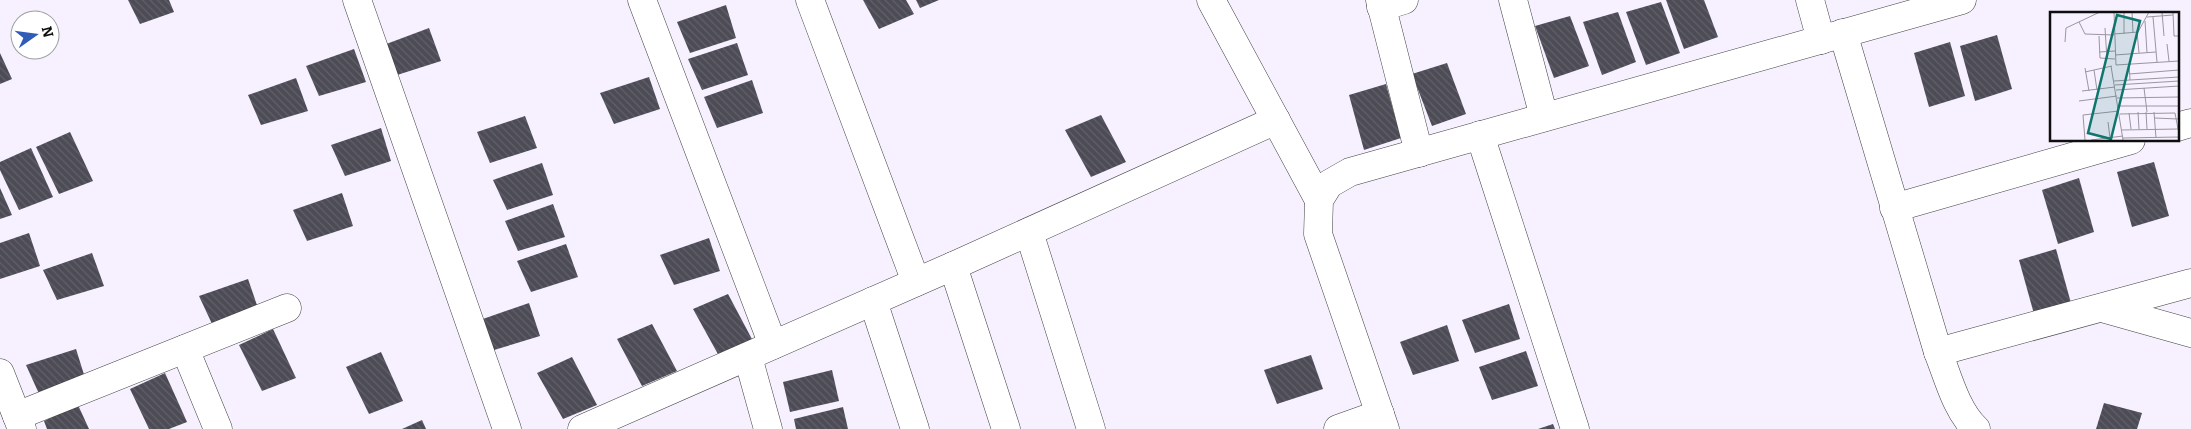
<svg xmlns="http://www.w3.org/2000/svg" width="2191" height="429" font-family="Bitter,serif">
  <defs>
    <pattern id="building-back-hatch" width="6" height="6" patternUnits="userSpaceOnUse" patternTransform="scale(1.25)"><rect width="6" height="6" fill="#4c4b56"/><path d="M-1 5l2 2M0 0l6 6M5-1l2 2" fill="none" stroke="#616169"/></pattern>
  </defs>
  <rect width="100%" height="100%" fill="#f7f0fe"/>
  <g fill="url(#building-back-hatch)">
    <path d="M128,0H169L174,12L140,24Z"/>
    <path d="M863,0H906L914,14L879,29Z"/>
    <path d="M916,0H939L920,8Z"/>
    <path d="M1666,0H1704L1718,37L1684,49Z"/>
    <path d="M1661,2L1680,53L1646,65L1626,12Z"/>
    <path d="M726,5L736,38L690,53L677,22Z"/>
    <path d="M1618,12L1636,62L1602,75L1583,22Z"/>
    <path d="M1570,16L1589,66L1554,78L1535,26Z"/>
    <path d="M429,28L441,61L394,76L381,46Z"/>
    <path d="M1997,35L2012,89L1975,101L1960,46Z"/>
    <path d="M1950,42L1965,96L1929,107L1914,53Z"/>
    <path d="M737,43L748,75L702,90L688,59Z"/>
    <path d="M354,49L366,82L319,96L306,66Z"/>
    <path d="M0,53L12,79L0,84Z"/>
    <path d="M1447,63L1466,114L1432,126L1412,74Z"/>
    <path d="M649,77L660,109L614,124L600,93Z"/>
    <path d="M296,78L308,111L261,125L248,95Z"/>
    <path d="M752,80L763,113L717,128L704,97Z"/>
    <path d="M1386,84L1401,138L1364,150L1349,95Z"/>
    <path d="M1101,115L1126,162L1091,177L1065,130Z"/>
    <path d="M525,116L537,148L490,163L477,132Z"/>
    <path d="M381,128L391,161L345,176L331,145Z"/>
    <path d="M70,132L93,181L59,194L36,147Z"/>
    <path d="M31,148L53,197L19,210L0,170V162Z"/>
    <path d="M2154,162L2169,216L2132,227L2117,172Z"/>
    <path d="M542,163L553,195L507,210L493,180Z"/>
    <path d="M2079,178L2094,232L2058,244L2042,190Z"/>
    <path d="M0,188L12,215L0,219Z"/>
    <path d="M342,193L353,226L307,241L293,210Z"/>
    <path d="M553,204L565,237L518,251L505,221Z"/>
    <path d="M29,233L40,266L0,279V243Z"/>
    <path d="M709,238L720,271L674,285L660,255Z"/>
    <path d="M566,244L578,277L531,292L517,261Z"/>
    <path d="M2056,249L2071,303L2034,314L2019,260Z"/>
    <path d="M92,253L104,286L57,300L43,270Z"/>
    <path d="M248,279L259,311L213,326L199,296Z"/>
    <path d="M728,294L753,341L719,356L693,309Z"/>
    <path d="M529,303L540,336L494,350L480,320Z"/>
    <path d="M1509,304L1520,339L1475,353L1462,320Z"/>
    <path d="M652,324L677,371L642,386L617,339Z"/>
    <path d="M1447,325L1459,361L1413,375L1400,342Z"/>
    <path d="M273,329L296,378L262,391L239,345Z"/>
    <path d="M76,349L86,381L40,396L26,365Z"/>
    <path d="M1526,351L1538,386L1492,400L1479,367Z"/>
    <path d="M381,352L403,401L369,414L346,367Z"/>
    <path d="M1311,355L1323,389L1277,404L1264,370Z"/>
    <path d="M572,357L597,405L563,419L537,373Z"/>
    <path d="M832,370L839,401L790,412L783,382Z"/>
    <path d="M165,373L187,422L169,429H149L130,389Z"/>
    <path d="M2104,403L2142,413L2137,429H2096Z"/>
    <path d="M78,405L89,429H47L44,421Z"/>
    <path d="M843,407L848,429H796L794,419Z"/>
    <path d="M422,420L426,429H402Z"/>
    <path d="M1553,424L1555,429H1538Z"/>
  </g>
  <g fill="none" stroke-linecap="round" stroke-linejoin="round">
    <defs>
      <g id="minor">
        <path d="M357,0L507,429"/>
        <path d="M642,0L773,345"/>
        <path d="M810,0L916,282"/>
        <path d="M1211,0L1319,200"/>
        <path d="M1380,0L1419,153"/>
        <path d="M1513,0L1544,117"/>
        <path d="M1810,0L1821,40"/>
        <path d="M1381,7L1404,0"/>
        <path d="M1843,33L1938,352C1948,377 1956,410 1976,429"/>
        <path d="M2177,127L2191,123"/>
        <path d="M1480,135L1575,429"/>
        <path d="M1894,208L2131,140"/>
        <path d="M1029,232L1091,429"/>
        <path d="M953,266L1006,429"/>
        <path d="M873,301L915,429"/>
        <path d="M2102,308L2191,333"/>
        <path d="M185,349L218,429"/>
        <path d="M1938,352L2191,283"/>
        <path d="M748,357L768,429"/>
        <path d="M0,373L22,429"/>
        <path d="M17,416L287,308"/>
        <path d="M582,429L953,266L1276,120"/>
        <path d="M1338,429L1380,414"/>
        <path d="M1385,429L1318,234L1319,200L1329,184L1350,172L1962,0"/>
      </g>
    </defs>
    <use href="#minor" stroke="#414141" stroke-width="29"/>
    <use href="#minor" stroke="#fff" stroke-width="28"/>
  </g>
  <g transform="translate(2050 12)">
    <rect width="129" height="129" fill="#f7f0fe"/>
    <path fill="none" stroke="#9a969e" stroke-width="1" d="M64,0L66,53L129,49M74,0V22M82,0L83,21M112,0L114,24M123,0L124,24H129M97,5L123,3M103,5L107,50M95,9L97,41M29,10L35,22L64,23M55,16L57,47M87,20L89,41M64,22L88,20L99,0M49,24L50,46L65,47M15,30L16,16L50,0M117,32L119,49M49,40L65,39M65,43L106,40M79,52L80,68M61,54L73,128M35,56L39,79M44,58L47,78M35,60L62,54M79,62L129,58M64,69L129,65M65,73L129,69M94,76L97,100M66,78L129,74M32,79L65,75M67,86L129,85M29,89L67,84M68,94H129M88,100L89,117M96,100L97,117M104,100L106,126M79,101L81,117M70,102L125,101L128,117M105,106L128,107M58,110L60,126M72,118L128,117M73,126L129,125M35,128L33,103L69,99M41,128L73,124"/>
    <path fill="#0f766e" fill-opacity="0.15" stroke="#0f766e" stroke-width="2.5" d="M67,3L90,9L61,127L38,121Z"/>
    <rect width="129" height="129" fill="none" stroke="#0e0e0e" stroke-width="2.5"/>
  </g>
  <g transform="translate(35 35) rotate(76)"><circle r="24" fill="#ffffff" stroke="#9f9f9f"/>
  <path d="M0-4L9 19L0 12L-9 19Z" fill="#2e5cb6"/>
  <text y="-8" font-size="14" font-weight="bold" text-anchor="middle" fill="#0e0e0e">N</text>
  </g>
</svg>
